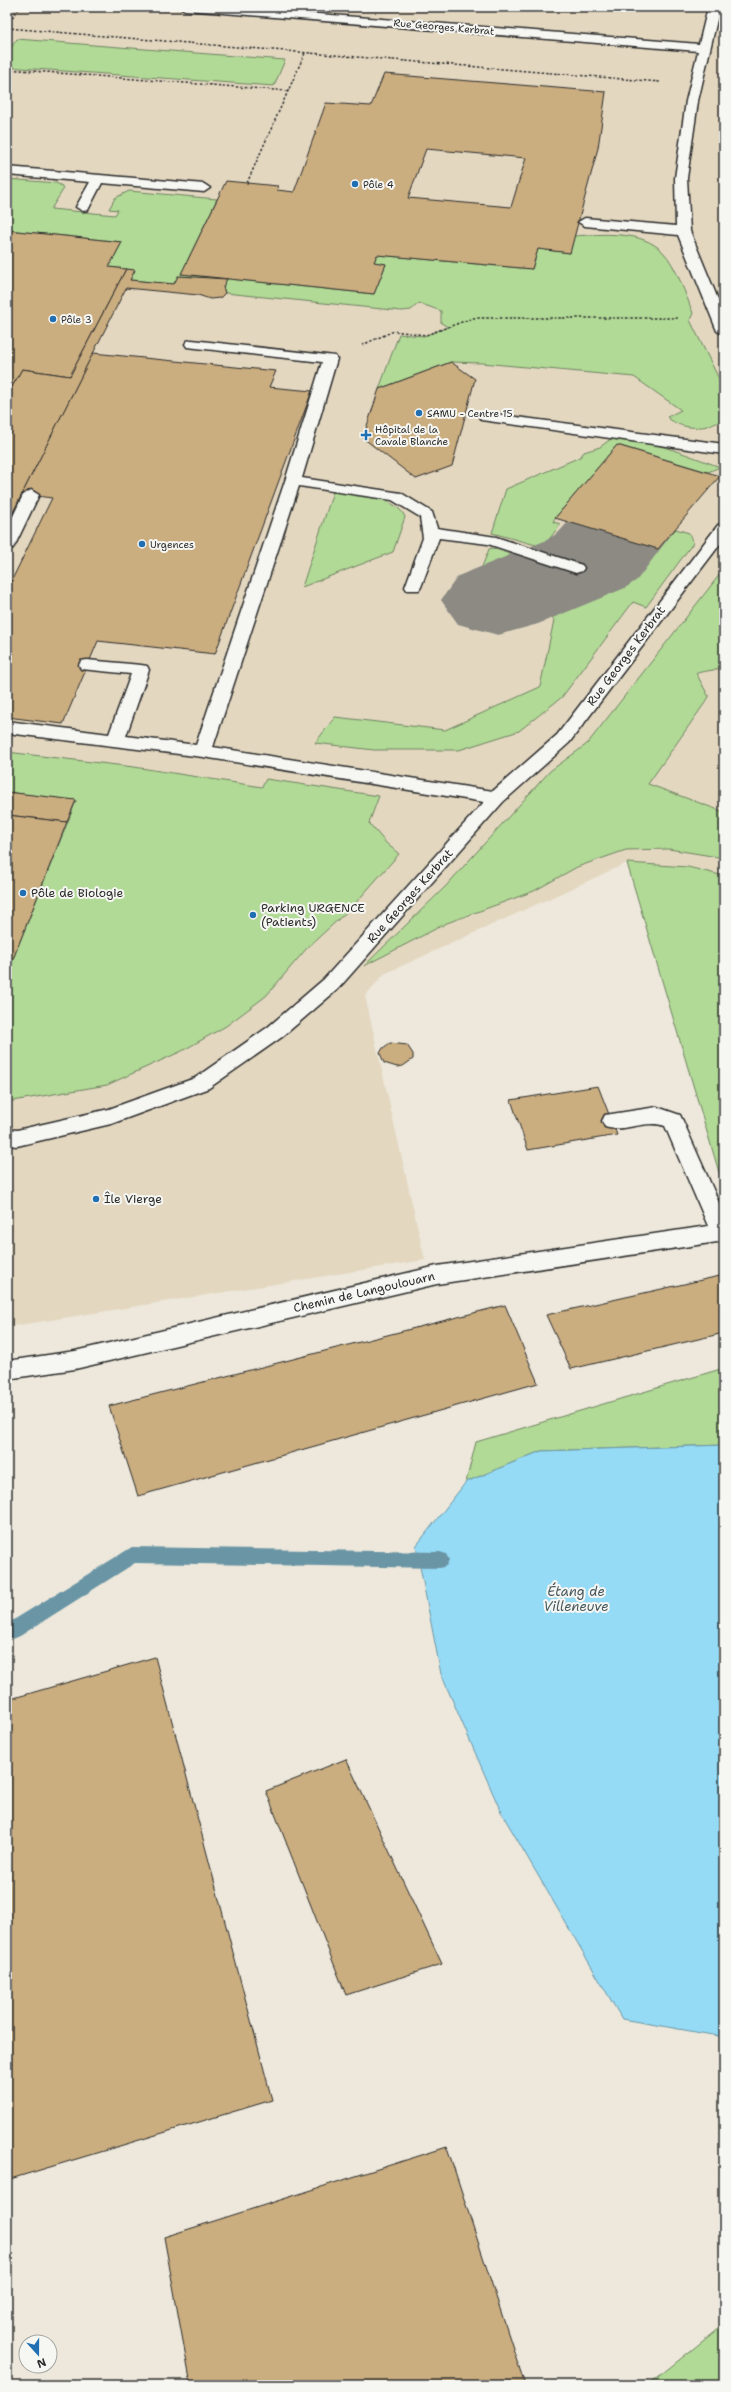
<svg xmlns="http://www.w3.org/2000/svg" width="731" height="2392" font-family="'Shantell Sans',sans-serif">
  <rect width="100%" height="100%" fill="#ede8db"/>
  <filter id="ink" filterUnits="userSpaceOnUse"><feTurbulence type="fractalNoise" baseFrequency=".025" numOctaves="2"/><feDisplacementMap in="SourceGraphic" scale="8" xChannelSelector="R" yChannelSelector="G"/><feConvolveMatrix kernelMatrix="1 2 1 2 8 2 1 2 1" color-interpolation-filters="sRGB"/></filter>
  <g filter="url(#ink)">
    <path fill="#e3d7c0" d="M7,7H724V876L688,867L627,863L384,974L365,996L425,1260L7,1327Z"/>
    <g fill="#b1da96" stroke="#6e8260">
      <path d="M17,39L285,60L274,86L7,67V53Z"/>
      <path d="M7,179L56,183L62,186L63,190L51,209L115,215L118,210L109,209L115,198L129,191L217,199L181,274L374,294L386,264L374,262L377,255L532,269L538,249L570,253L574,236C602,234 642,230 663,252C676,265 686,296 693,313L690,320L724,389V419C707,430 682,431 667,417L681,410L634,377L482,363L451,362L379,389L399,334L424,336L448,327L441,323V311L419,303L411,310L402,311L225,293L223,287L225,281L178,276L174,284L130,280L135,270L109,267L122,242L7,230Z"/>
      <path d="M612,438C649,439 685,454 720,467L708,472L617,445L555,518L553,522L561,524L543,547L492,533L506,489L580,457L584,452L600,447Z"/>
      <path d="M333,492C353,492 397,497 405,517L393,552L302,587Z"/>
      <path d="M676,529L689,533L693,543L646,607L633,602L562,697L519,731L459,750H374L315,743L335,717L445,730L540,687L554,620L546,614L634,575Z"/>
      <path d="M492,548L496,549L530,562L497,575L494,570L482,567L489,549Z"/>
      <path d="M724,569V668L696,673L709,697L648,784L724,812V858L669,849L626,850L577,867L534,891L447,923L364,966L445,887L550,771L587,744Z"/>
      <path d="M7,752L134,767L262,787L266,779L379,796L369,823L386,843L399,854L352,907L307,948L266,996L226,1026L182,1051L107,1085L7,1102V974L76,801L7,792Z"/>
      <path d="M627,863L688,867L724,876V1189Z"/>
      <path d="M724,1368V1445L541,1451L466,1482L476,1442Z"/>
      <path d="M724,2324V2385H648Z"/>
    </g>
    <path fill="#95dbf6" stroke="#6b95a5" d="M724,1445V2037L622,2019L501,1812L441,1674L416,1546L466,1482L541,1451Z"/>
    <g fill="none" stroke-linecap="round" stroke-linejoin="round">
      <path fill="#6b95a5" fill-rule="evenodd" d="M132,1547L440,1552L446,1554L449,1560L446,1566L440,1568L135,1563L20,1636L13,1639L7,1636V1624Z"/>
      <path fill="#8c8a83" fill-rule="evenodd" d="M615,503L654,513L670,536L637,580L625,588L538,624L498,635L458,624L441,600L458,576L547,540L559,532L576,513Z"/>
    </g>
    <g fill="#cbae80" stroke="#2b2b2b" fill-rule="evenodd">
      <path d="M384,74L606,92L598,148L570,253L538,249L532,269L377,255L374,262L386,264L374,294L181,274L226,181L278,186L277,190L294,192L326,103L371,106ZM426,149L526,158L511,207L408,198Z"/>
      <path d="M7,230L122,242L109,267L126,269L70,376L22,369L7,396Z"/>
      <path d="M126,269L135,270L130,280L174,284L178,276L227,279L223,287L225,293L220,298L210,299L198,295L126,288L7,524V396L22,369L70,376Z"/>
      <path d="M93,353L276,371L269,387L312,391L215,654L98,641L63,724L7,717V590L52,498L22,494Z"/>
      <path d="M451,362L475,379L452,466L416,479L363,438L379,389Z"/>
      <path d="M617,445L720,476L658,549L555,518Z"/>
      <path d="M7,792L76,800L67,822L7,815Z"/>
      <path d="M7,815L67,822L11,964H7Z"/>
      <path d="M390,1043L407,1045L413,1054V1059L403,1066L397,1067L384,1063L380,1053L383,1048Z"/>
      <path d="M598,1086L617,1135L528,1150L511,1100Z"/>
      <path d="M724,1275V1333L571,1369L546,1315Z"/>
      <path d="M505,1305L538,1383L138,1496L109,1406Z"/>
      <path d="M155,1657L272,2100L7,2180V1700Z"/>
      <path d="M346,1759L442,1964L346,1995L266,1791Z"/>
      <path d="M447,2147L525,2385H191L164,2237Z"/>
    </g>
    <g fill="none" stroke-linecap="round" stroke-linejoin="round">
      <defs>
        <g id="lane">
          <path d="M179,7H229L699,44L708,7H720L698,101L687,178L690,231L724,314V335L717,331L678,235L585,226L578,222L585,218L676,226L675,178L686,101L698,51L185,10Z"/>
          <path d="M7,167L204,184L210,188L204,192L102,183L88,210L83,211L76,207L90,182L7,175Z"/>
          <path d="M192,340L335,356L337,359L302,478L401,493L432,512L437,528L496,537L582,565L584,568L582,571L576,573L488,544L439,538L421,587L419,590H407L405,587L423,538L420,517L392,500L299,486L213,747L493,791L557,735L718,525L724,523V539L569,743L503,802L338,989L282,1037L209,1088L111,1124L17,1146L7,1145V1129L17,1130L109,1109L195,1078L268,1027L324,979L484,802L203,757L7,733V721L109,734L131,674L81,669L79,665L81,661L87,660L141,665L147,666L149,670L126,736L196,745L285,481L322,362L187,347L185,344L187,341Z"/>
          <path d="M486,413L724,444V454L481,420L479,417L481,414Z"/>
          <path d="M31,490L39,495L15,545L13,548L7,550V529L23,495Z"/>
          <path d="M657,1107L680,1115L683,1121L724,1214V1241L437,1284L75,1369L7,1379V1361L75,1351L437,1266L708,1226L665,1126C645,1119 624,1133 605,1127L602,1121L605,1115Z"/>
        </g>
      </defs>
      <use href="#lane" stroke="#2b2b2b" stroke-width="3"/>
      <g stroke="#2b2b2b" stroke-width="1.5" stroke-dasharray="2.5 2" stroke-linecap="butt">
        <path d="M7,25L20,7"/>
        <path d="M7,28L660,82"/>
        <path d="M7,69L288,91"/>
        <path d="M247,183L305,53"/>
        <path d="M362,345L394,331L426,335L473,318H679"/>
      </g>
      <use href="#lane" fill="#f6f6f2" fill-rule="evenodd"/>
    </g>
  </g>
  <g fill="#1f6fb2" stroke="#f6f6f2" stroke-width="1.5">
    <circle cx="355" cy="184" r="4"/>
    <circle cx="53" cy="319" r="4"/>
    <circle cx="419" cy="413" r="4"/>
    <path d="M364 429h4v4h4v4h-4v4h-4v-4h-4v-4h4z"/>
    <circle cx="142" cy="544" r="4"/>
    <circle cx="23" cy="893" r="4"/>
    <circle cx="253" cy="915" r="4"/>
    <circle cx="96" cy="1199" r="4"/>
  </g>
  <g text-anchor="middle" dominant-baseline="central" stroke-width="4" stroke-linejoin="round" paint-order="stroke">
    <g font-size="10" fill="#2b2b2b" stroke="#f6f6f2">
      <text transform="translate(444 27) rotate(5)">Rue Georges Kerbrat</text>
    </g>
    <g font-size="10" fill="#2b2b2b" stroke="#f6f6f2" text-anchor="start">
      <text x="363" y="184">Pôle 4</text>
      <text x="61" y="319">Pôle 3</text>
      <text x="427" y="413">SAMU - Centre 15</text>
      <text x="375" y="429">Hôpital de la<tspan x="375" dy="12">Cavale Blanche</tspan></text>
      <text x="150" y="544">Urgences</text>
    </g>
    <g font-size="12" fill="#2b2b2b" stroke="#f6f6f2">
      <text transform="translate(626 656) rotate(-53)">Rue Georges Kerbrat</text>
      <text transform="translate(410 896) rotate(-48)">Rue Georges Kerbrat</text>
      <text transform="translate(364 1292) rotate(-13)">Chemin de Langoulouarn</text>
    </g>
    <g font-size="12" fill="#2b2b2b" stroke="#f6f6f2" text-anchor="start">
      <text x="31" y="893">Pôle de Biologie</text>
      <text x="261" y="908">Parking URGENCE<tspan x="261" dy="14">(Patients)</tspan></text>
      <text x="104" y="1199">Île Vierge</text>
    </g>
    <g font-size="13" font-style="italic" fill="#46575e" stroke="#f6f6f2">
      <text x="576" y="1591">Étang de<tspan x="576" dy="15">Villeneuve</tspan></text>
    </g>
  </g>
  <rect width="731" height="2392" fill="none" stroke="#f6f6f2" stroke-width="24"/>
  <rect x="12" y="12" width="707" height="2368" fill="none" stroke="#2b2b2b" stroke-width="1.5" filter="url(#ink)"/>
  <g transform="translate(38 2354) rotate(159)"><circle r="19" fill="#f6f6f2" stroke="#a5a5a2"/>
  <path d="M0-3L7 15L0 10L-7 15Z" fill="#1f6fb2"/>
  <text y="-6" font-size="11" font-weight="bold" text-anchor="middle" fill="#2b2b2b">N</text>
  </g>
</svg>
